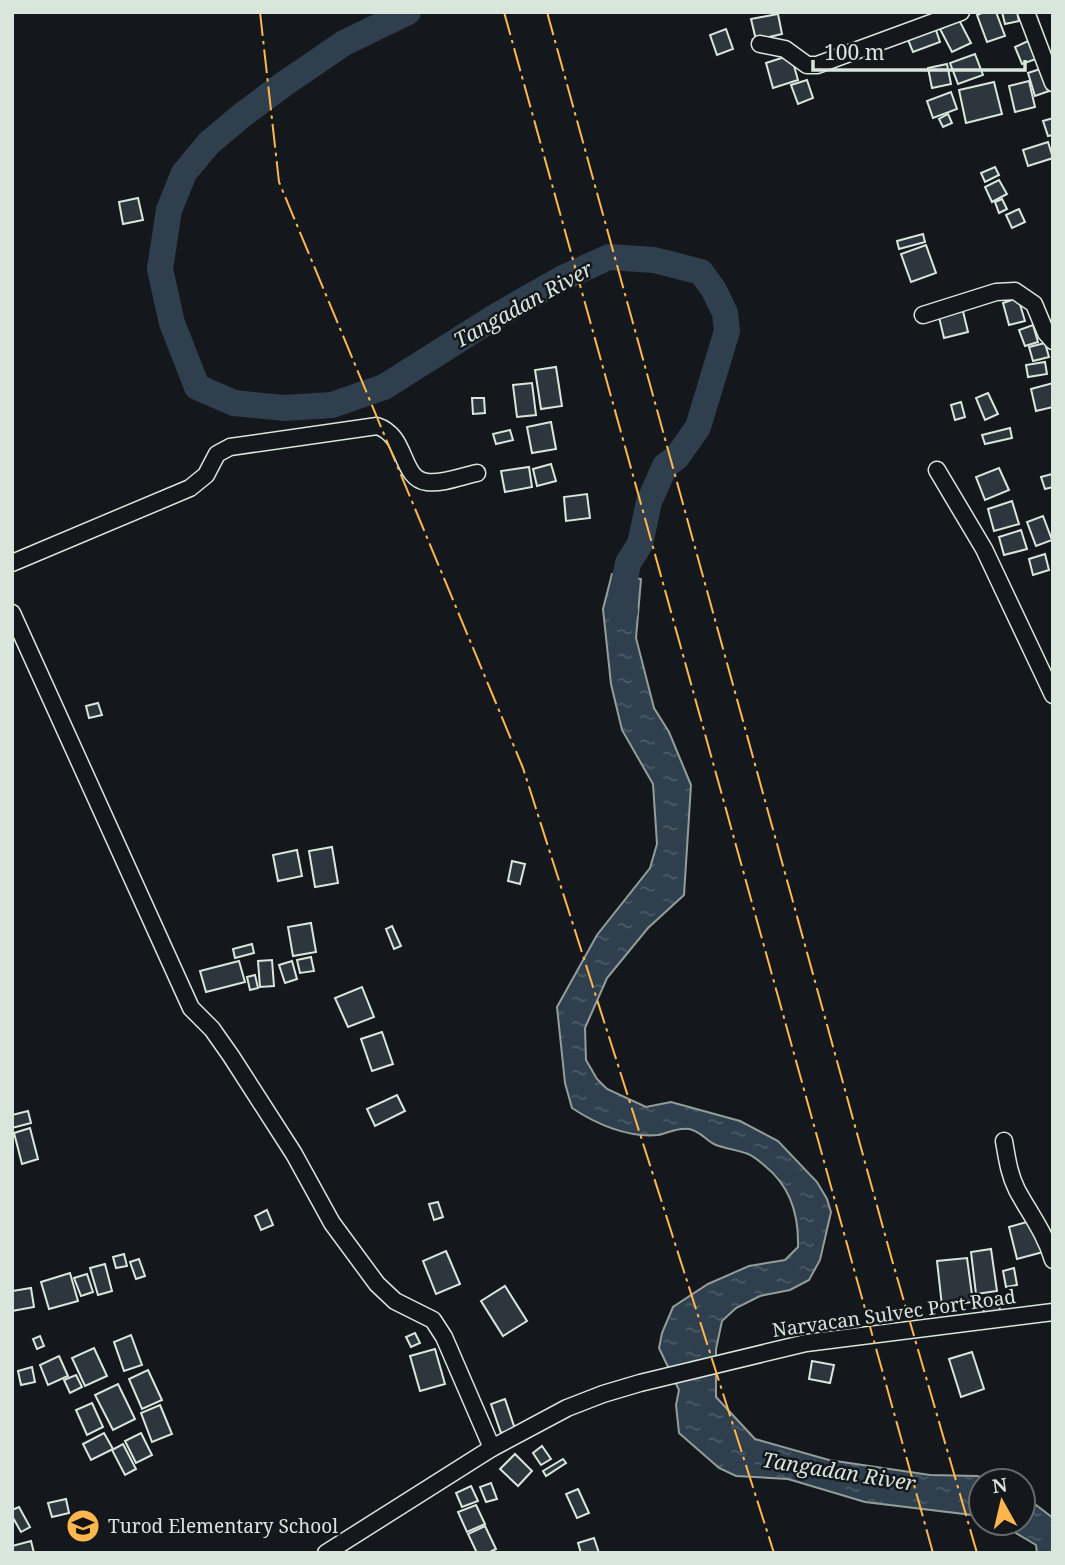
<svg xmlns="http://www.w3.org/2000/svg" width="1065" height="1565" font-family="'Noto Serif',serif">
  <defs>
    <pattern id="water-ripples" width="26" height="14" patternUnits="userSpaceOnUse" patternTransform="scale(1.75)"><rect width="26" height="14" fill="#2f3f4d"/><path d="M2 4q2-2 4 0t4 0M15 11q2-2 4 0t4 0" fill="none" stroke="#4c5b66"/></pattern>
  </defs>
  <rect width="100%" height="100%" fill="#14181c"/>
  <g fill="url(#water-ripples)" stroke="#939e99" stroke-width="2">
    <path d="M612,574L641,579L636,638L654,708L669,732L691,785L684,895L648,928L607,978L585,1028L586,1060L597,1079L607,1089L646,1107L671,1102L740,1121L778,1141L817,1182L827,1199L831,1212L820,1260L809,1280L790,1290L760,1296L736,1308L722,1321L716,1349V1397L755,1439L829,1460L930,1475L977,1476L997,1481H981V1516L865,1502L788,1479L736,1476L719,1468L679,1433L676,1405L679,1390L659,1348L662,1333L673,1307L708,1284L749,1266L785,1260L798,1247C799,1215 790,1186 765,1166C760,1162 754,1156 748,1154C738,1150 727,1149 716,1145C707,1142 701,1131 689,1129C678,1127 668,1133 658,1135C628,1138 596,1124 572,1108L565,1083L557,1007L597,935L650,868L657,844L653,784L622,730L611,684L603,609Z"/>
    <path d="M1023,1495L1053,1518V1553H1037L1036,1545L999,1523H1023Z"/>
  </g>
  <g fill="none" stroke-linecap="round" stroke-linejoin="round">
    <path stroke="#2f3f4d" stroke-width="26" d="M408,12L344,43L284,84L241,116L209,143L184,173L169,210L160,269L172,323L197,387L234,403L284,408L332,405L384,387L498,315L563,278L609,257L654,260L701,272L714,290L725,313L727,331L698,427L677,457L665,466L649,502L640,544L628,563L622,595L625,612"/>
  </g>
  <g fill="#2c363c" stroke="#d8e6dc" stroke-width="2">
    <path d="M984,12H996L1005,36L987,42L977,15Z"/>
    <path d="M1002,12H1017L1019,21L1005,24Z"/>
    <path d="M778,14L782,34L756,40L751,19Z"/>
    <path d="M959,20L971,43L952,52L940,29Z"/>
    <path d="M934,24L940,42L913,52L906,35Z"/>
    <path d="M726,29L733,49L717,55L710,35Z"/>
    <path d="M1028,41L1036,59L1022,64L1015,47Z"/>
    <path d="M975,54L983,75L958,84L950,63Z"/>
    <path d="M791,55L798,80L773,88L766,63Z"/>
    <path d="M947,64L951,84L932,88L928,68Z"/>
    <path d="M1043,68L1049,91L1035,96L1028,73Z"/>
    <path d="M807,80L813,98L798,104L791,85Z"/>
    <path d="M1029,81L1035,107L1015,112L1009,86Z"/>
    <path d="M994,82L1002,114L966,123L959,90Z"/>
    <path d="M951,92L957,109L933,118L927,101Z"/>
    <path d="M948,114L952,123L943,127L939,119Z"/>
    <path d="M1053,118V135L1048,136L1043,121Z"/>
    <path d="M1048,142L1053,158L1028,166L1023,150Z"/>
    <path d="M995,167L999,175L985,182L981,173Z"/>
    <path d="M999,180L1007,194L992,202L985,187Z"/>
    <path d="M138,198L143,220L123,224L119,202Z"/>
    <path d="M1002,199L1007,209L999,213L995,202Z"/>
    <path d="M1019,209L1025,222L1012,228L1006,215Z"/>
    <path d="M923,234L925,242L899,249L897,241Z"/>
    <path d="M926,245L936,273L911,282L901,254Z"/>
    <path d="M1018,298L1025,321L1009,325L1003,303Z"/>
    <path d="M962,307L968,332L944,338L938,313Z"/>
    <path d="M1033,325L1038,342L1025,346L1019,330Z"/>
    <path d="M1045,343L1049,357L1033,361L1029,347Z"/>
    <path d="M1045,362L1047,374L1028,377L1026,365Z"/>
    <path d="M556,367L562,406L541,409L535,370Z"/>
    <path d="M532,383L536,415L517,417L513,385Z"/>
    <path d="M1053,383V407L1036,411L1031,389Z"/>
    <path d="M988,393L998,414L985,420L976,398Z"/>
    <path d="M472,398H484L485,413L473,414Z"/>
    <path d="M961,402L965,417L955,420L951,405Z"/>
    <path d="M551,422L556,449L532,453L527,427Z"/>
    <path d="M1010,428L1012,438L985,444L982,435Z"/>
    <path d="M510,430L513,440L496,444L493,434Z"/>
    <path d="M551,464L556,481L537,486L533,469Z"/>
    <path d="M529,467L532,487L505,492L501,471Z"/>
    <path d="M999,468L1009,490L985,500L976,477Z"/>
    <path d="M1052,474L1053,487L1045,489L1041,477Z"/>
    <path d="M587,494L590,518L566,521L564,497Z"/>
    <path d="M1012,501L1019,524L994,531L988,509Z"/>
    <path d="M1043,516L1052,540L1036,546L1027,522Z"/>
    <path d="M1021,530L1027,549L1004,555L999,537Z"/>
    <path d="M1045,554L1049,570L1033,575L1029,559Z"/>
    <path d="M98,703L102,715L89,718L86,706Z"/>
    <path d="M332,847L338,883L315,887L309,851Z"/>
    <path d="M297,850L302,876L278,881L273,855Z"/>
    <path d="M512,861L525,864L520,884L508,881Z"/>
    <path d="M311,923L316,952L293,956L288,927Z"/>
    <path d="M392,926L401,946L394,949L386,929Z"/>
    <path d="M252,944L254,953L235,958L233,949Z"/>
    <path d="M311,957L314,971L300,973L297,960Z"/>
    <path d="M272,960L274,986L260,987L258,961Z"/>
    <path d="M239,961L245,982L206,992L200,971Z"/>
    <path d="M292,961L297,979L285,983L279,965Z"/>
    <path d="M255,975L258,988L250,990L247,977Z"/>
    <path d="M362,987L374,1017L348,1027L335,998Z"/>
    <path d="M382,1032L393,1064L372,1071L361,1039Z"/>
    <path d="M397,1095L405,1111L375,1126L367,1109Z"/>
    <path d="M28,1111L31,1123L12,1128V1115Z"/>
    <path d="M30,1128L38,1159L22,1164L14,1133Z"/>
    <path d="M438,1202L443,1217L434,1220L429,1204Z"/>
    <path d="M267,1210L273,1225L261,1230L255,1216Z"/>
    <path d="M1034,1220L1043,1252L1017,1259L1009,1227Z"/>
    <path d="M991,1249L997,1291L976,1294L971,1252Z"/>
    <path d="M446,1251L460,1284L436,1294L423,1261Z"/>
    <path d="M124,1254L127,1266L116,1268L113,1257Z"/>
    <path d="M967,1258L973,1302L942,1306L937,1261Z"/>
    <path d="M139,1259L145,1276L136,1279L130,1262Z"/>
    <path d="M105,1264L112,1291L98,1295L90,1268Z"/>
    <path d="M1014,1268L1017,1285L1006,1287L1003,1271Z"/>
    <path d="M70,1273L78,1301L49,1309L41,1282Z"/>
    <path d="M87,1274L93,1292L81,1296L74,1278Z"/>
    <path d="M505,1286L527,1321L503,1336L481,1301Z"/>
    <path d="M31,1288L34,1307L12,1311V1291Z"/>
    <path d="M998,1297L1000,1311L984,1313L982,1299Z"/>
    <path d="M415,1333L420,1343L411,1347L406,1337Z"/>
    <path d="M131,1335L142,1365L124,1371L114,1342Z"/>
    <path d="M40,1336L44,1346L37,1349L33,1339Z"/>
    <path d="M94,1348L107,1376L85,1386L72,1358Z"/>
    <path d="M435,1349L445,1384L420,1391L410,1356Z"/>
    <path d="M972,1352L984,1389L961,1397L949,1359Z"/>
    <path d="M59,1356L68,1376L48,1385L40,1365Z"/>
    <path d="M812,1361L834,1365L830,1383L809,1379Z"/>
    <path d="M32,1367L35,1382L21,1385L18,1371Z"/>
    <path d="M148,1370L162,1400L142,1409L129,1379Z"/>
    <path d="M76,1375L82,1387L70,1393L64,1380Z"/>
    <path d="M118,1384L135,1419L113,1430L95,1395Z"/>
    <path d="M505,1399L515,1429L501,1433L491,1404Z"/>
    <path d="M92,1403L103,1427L87,1435L76,1410Z"/>
    <path d="M160,1405L172,1434L152,1442L141,1413Z"/>
    <path d="M104,1433L113,1449L91,1460L83,1444Z"/>
    <path d="M141,1433L152,1455L136,1463L125,1441Z"/>
    <path d="M123,1444L136,1469L125,1475L112,1450Z"/>
    <path d="M542,1446L551,1459L541,1465L533,1453Z"/>
    <path d="M515,1454L532,1471L518,1486L500,1469Z"/>
    <path d="M563,1459L566,1463L546,1476L543,1471Z"/>
    <path d="M491,1483L497,1499L486,1502L480,1487Z"/>
    <path d="M471,1486L478,1501L462,1507L456,1493Z"/>
    <path d="M578,1489L589,1513L577,1518L566,1494Z"/>
    <path d="M66,1499L69,1513L52,1517L48,1503Z"/>
    <path d="M476,1505L485,1524L467,1532L458,1512Z"/>
    <path d="M19,1507L30,1527L21,1532L12,1516V1510Z"/>
    <path d="M485,1526L496,1549L488,1553H477L468,1534Z"/>
    <path d="M594,1538L599,1553H581L578,1543Z"/>
    <path d="M31,1541L34,1553H12V1546Z"/>
  </g>
  <g fill="none" stroke-linecap="round" stroke-linejoin="round">
    <defs>
      <g id="minor">
        <path d="M1026,12L1053,83"/>
        <path d="M760,44L785,49L807,65H817L961,12"/>
        <path d="M923,315L996,292L1015,291L1034,304L1046,333L1053,341"/>
        <path d="M937,470L984,549L1053,695"/>
        <path d="M12,563L190,488L206,475L217,454L230,447L377,426C408,436 400,479 427,482C443,484 462,476 477,473"/>
        <path d="M12,613L191,1008L212,1029L231,1056L294,1154L332,1223L377,1284L395,1301L433,1320L444,1337L492,1448"/>
        <path d="M1004,1141C1007,1158 1009,1174 1017,1190C1030,1214 1045,1233 1053,1260"/>
        <path d="M326,1553L492,1448L567,1408L603,1394L640,1383L806,1343L1053,1312"/>
      </g>
    </defs>
    <use href="#minor" stroke="#d8e6dc" stroke-width="19"/>
    <use href="#minor" stroke="#14181c" stroke-width="16"/>
    <g stroke="#ffb74d" stroke-width="2" stroke-dasharray="24 5 3.5 5" stroke-linecap="butt">
      <path d="M260,12L279,182L523,768L774,1553"/>
      <path d="M504,12L933,1553"/>
      <path d="M547,12L892,1260L977,1553"/>
    </g>
  </g>
  <defs>
    <symbol id="school-disc" viewBox="-11 -11 22 22"><circle r="9.5" fill="#ffb74d" stroke="#14181c"/><path d="M0-5L7-2L0 1L-7-2ZM-4 1L0 2.5L4 1V4Q0 6-4 4Z" fill="#111"/></symbol>
  </defs>
  <g fill-rule="evenodd">
    <use href="#school-disc" x="64" y="1507" width="38" height="38"/>
  </g>
  <g text-anchor="middle" dominant-baseline="central" stroke-width="5" stroke-linejoin="round" paint-order="stroke">
    <g font-size="19" fill="#d8e6dc" stroke="#14181c">
      <text transform="translate(894 1313) rotate(-8)">Narvacan Sulvec Port Road</text>
    </g>
    <g font-size="19" fill="#d8e6dc" stroke="#14181c" text-anchor="start">
      <text x="108" y="1526">Turod Elementary School</text>
    </g>
    <g font-size="21" font-style="italic" fill="#d8e6dc" stroke="#14181c">
      <text transform="translate(523 304) rotate(-29)">Tangadan River</text>
      <text transform="translate(839 1471) rotate(9)">Tangadan River</text>
    </g>
  </g>
  <rect width="1065" height="1565" fill="none" stroke="#d8e6dc" stroke-width="28"/>
  <g transform="translate(1002 1502) rotate(352)"><circle r="33" fill="#14181c" stroke="#626a69" stroke-width="2"/>
  <path d="M0-5L12 26L0 18L-12 26Z" fill="#ffb74d"/>
  <text y="-10" font-size="19" font-weight="bold" text-anchor="middle" fill="#d8e6dc">N</text>
  </g>
  <path d="M813 60v10h212v-10" fill="none" stroke="#d8e6dc" stroke-width="3.5"/>
  <text x="824" y="60" font-size="21" fill="#d8e6dc" stroke="#14181c" stroke-width="5" paint-order="stroke">100 m</text>
</svg>
